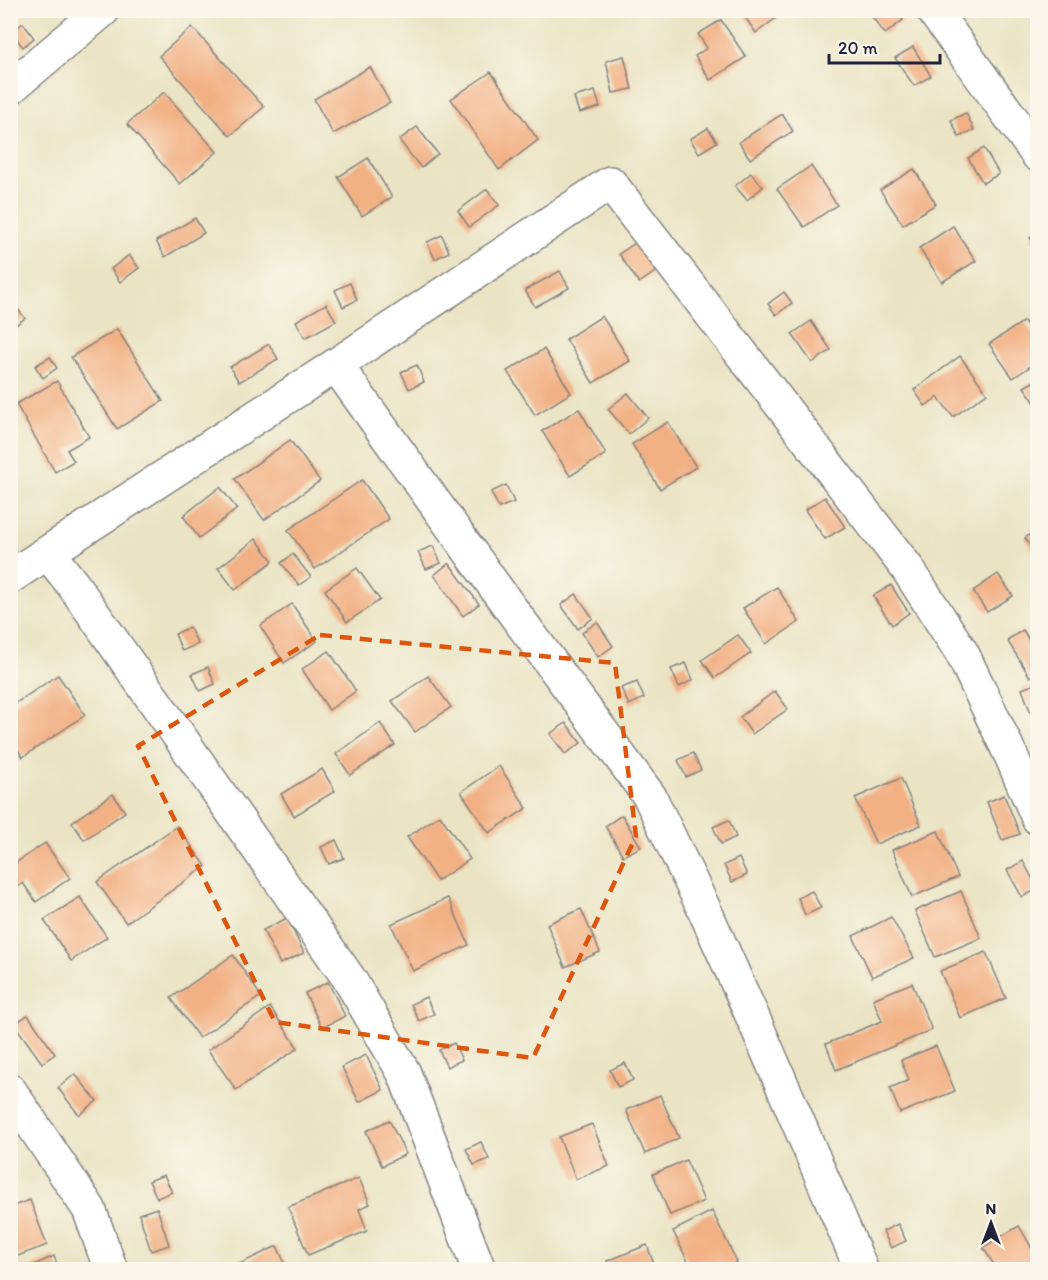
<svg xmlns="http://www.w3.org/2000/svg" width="1048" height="1280" font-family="Itim,sans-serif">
  <rect width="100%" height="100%" fill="#fbf7ec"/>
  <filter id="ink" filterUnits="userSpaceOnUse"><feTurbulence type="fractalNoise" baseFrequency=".0167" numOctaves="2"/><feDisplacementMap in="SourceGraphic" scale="12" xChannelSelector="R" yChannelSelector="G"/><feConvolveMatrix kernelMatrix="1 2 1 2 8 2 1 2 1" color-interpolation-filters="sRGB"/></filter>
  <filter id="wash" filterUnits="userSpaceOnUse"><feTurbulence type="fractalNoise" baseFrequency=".008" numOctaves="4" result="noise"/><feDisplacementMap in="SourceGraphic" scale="24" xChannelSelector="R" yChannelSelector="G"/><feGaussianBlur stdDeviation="1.35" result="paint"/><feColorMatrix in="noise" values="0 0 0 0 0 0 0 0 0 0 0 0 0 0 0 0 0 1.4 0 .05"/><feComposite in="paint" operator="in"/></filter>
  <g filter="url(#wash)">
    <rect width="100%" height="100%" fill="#eae4c5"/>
    <g id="blocks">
      <g fill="#f2b184">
        <path d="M740,10H787L756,33Z"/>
        <path d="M867,10H895L903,20L885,34Z"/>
        <path d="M721,20L746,57L710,80L695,56L707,48L698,34Z"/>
        <path d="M23,23L34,38L23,47L11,32Z"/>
        <path d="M192,27L264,107L230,136L159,56Z"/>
        <path d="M913,47L931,76L914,86L895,58Z"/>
        <path d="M624,56L632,89L613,93L606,61Z"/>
        <path d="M370,67L390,103L333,134L314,99Z"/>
        <path d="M491,72L538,140L499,170L451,99Z"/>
        <path d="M595,91L600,107L579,113L574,97Z"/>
        <path d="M164,92L217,152L180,184L127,124Z"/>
        <path d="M966,113L974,130L959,137L951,120Z"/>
        <path d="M782,114L793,131L750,159L739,142Z"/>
        <path d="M417,127L438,154L421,168L399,140Z"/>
        <path d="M708,128L717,142L699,153L690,139Z"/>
        <path d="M984,148L999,174L983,183L968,158Z"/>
        <path d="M368,158L392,197L362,216L338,177Z"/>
        <path d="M811,166L837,205L804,227L777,189Z"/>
        <path d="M914,169L936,204L903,225L880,190Z"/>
        <path d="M751,173L763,187L747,200L735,186Z"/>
        <path d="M487,189L499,205L469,227L458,211Z"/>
        <path d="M195,218L204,233L165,257L156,241Z"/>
        <path d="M953,226L976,261L942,282L919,248Z"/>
        <path d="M1038,232V248L1030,238Z"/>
        <path d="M442,235L449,252L435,259L427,242Z"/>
        <path d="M638,241L658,270L639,283L619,254Z"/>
        <path d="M129,255L139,268L120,282L111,269Z"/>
        <path d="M560,271L569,288L535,307L525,290Z"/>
        <path d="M350,283L357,300L343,307L335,290Z"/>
        <path d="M784,292L792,303L776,315L768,304Z"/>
        <path d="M10,299L25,318L10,329Z"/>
        <path d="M326,304L336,321L305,338L296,321Z"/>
        <path d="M602,316L630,361L593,383L566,339Z"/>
        <path d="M811,321L831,350L812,363L792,334Z"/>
        <path d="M1024,321L1038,341V361L1013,378L989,344Z"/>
        <path d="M117,329L163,401L117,429L71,357Z"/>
        <path d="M269,344L278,359L239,382L230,367Z"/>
        <path d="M544,349L571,393L535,415L507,371Z"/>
        <path d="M960,356L987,393L953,417L938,397L925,406L914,390Z"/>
        <path d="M50,357L57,368L43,378L35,366Z"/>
        <path d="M417,365L424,382L409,389L401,372Z"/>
        <path d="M1038,379V407L1024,387Z"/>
        <path d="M57,381L89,437L67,450L74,461L55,472L16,404Z"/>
        <path d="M628,393L648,418L629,434L608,409Z"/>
        <path d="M579,409L606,454L570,476L542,431Z"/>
        <path d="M668,422L696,467L660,489L632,444Z"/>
        <path d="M290,440L320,481L264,520L235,479Z"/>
        <path d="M362,480L389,519L315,569L288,530Z"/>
        <path d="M506,485L514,502L499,508L491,492Z"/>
        <path d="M220,487L237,509L199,538L183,516Z"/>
        <path d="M825,497L845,527L825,539L805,510Z"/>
        <path d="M1038,529V557L1025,538Z"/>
        <path d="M256,539L273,561L235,590L218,568Z"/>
        <path d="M433,546L441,563L426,569L418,552Z"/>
        <path d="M293,554L311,577L299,585L281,563Z"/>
        <path d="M449,563L479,604L463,616L434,575Z"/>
        <path d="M357,568L380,600L347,622L325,590Z"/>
        <path d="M998,574L1013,596L987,612L973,591Z"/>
        <path d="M891,585L909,613L892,625L873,596Z"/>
        <path d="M777,587L799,622L766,644L743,608Z"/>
        <path d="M576,594L593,618L578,629L561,605Z"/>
        <path d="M292,604L317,641L284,663L260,626Z"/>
        <path d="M597,622L613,646L598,657L582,633Z"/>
        <path d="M189,627L198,644L182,651L175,634Z"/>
        <path d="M1023,630L1038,655V672L1030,677L1007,640Z"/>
        <path d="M738,635L751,653L715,678L702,660Z"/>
        <path d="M329,651L356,691L329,710L302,669Z"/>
        <path d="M686,663L693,680L679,687L671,669Z"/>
        <path d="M208,667L215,684L200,691L192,674Z"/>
        <path d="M58,675L85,715L23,757L10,739V707Z"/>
        <path d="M428,676L451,707L415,732L392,701Z"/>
        <path d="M637,682L644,698L629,705L621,688Z"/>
        <path d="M1038,683V714L1032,716L1022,689Z"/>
        <path d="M775,691L788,709L752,734L740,717Z"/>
        <path d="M380,723L395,745L350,775L336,754Z"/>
        <path d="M566,723L581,743L565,754L550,734Z"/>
        <path d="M693,753L701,770L686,777L678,760Z"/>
        <path d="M499,766L527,808L489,833L461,792Z"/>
        <path d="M322,769L335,791L294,816L281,794Z"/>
        <path d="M901,778L921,825L876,844L855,798Z"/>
        <path d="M113,794L125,812L84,840L72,822Z"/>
        <path d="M1004,795L1020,834L1002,840L987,802Z"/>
        <path d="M440,815L470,859L437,881L407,837Z"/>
        <path d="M622,815L641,847L623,856L605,826Z"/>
        <path d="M729,820L736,837L721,844L713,827Z"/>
        <path d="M177,826L206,866L126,923L97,882Z"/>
        <path d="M938,831L958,877L912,897L892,850Z"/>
        <path d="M336,840L344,858L329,864L321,847Z"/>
        <path d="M45,843L70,878L36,902L23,883L10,892V867Z"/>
        <path d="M739,858L747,875L732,882L724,865Z"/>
        <path d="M1023,861L1038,889L1022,897L1007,870Z"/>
        <path d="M812,891L821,908L805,915L798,898Z"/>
        <path d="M961,891L981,938L935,957L915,911Z"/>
        <path d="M80,897L107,937L71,961L44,920Z"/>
        <path d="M448,898L469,945L413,971L391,924Z"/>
        <path d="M581,909L600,952L565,967L547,924Z"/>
        <path d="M891,917L914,958L872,977L853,936Z"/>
        <path d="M287,918L304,953L280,964L263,930Z"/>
        <path d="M986,952L1006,998L960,1018L940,971Z"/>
        <path d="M233,955L261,996L199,1038L171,998Z"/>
        <path d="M328,982L345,1016L322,1028L305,993Z"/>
        <path d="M912,983L932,1030L836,1070L826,1044L882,1021L873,999Z"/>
        <path d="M426,997L434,1014L419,1021L411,1004Z"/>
        <path d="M270,1007L298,1048L236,1090L208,1050Z"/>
        <path d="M28,1015L55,1054L42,1063L14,1024Z"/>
        <path d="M454,1043L462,1060L447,1067L439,1050Z"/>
        <path d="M936,1046L955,1091L900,1113L890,1088L909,1080L901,1060Z"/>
        <path d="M366,1055L383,1090L359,1102L342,1067Z"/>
        <path d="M625,1063L633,1080L618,1087L610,1070Z"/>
        <path d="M75,1074L97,1101L79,1115L58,1088Z"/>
        <path d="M660,1095L679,1138L645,1154L626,1110Z"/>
        <path d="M389,1120L406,1154L382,1166L366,1131Z"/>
        <path d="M592,1124L609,1166L576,1179L559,1137Z"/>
        <path d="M481,1142L489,1159L474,1165L466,1149Z"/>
        <path d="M686,1160L704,1201L670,1215L653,1174Z"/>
        <path d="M164,1175L172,1192L157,1198L149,1181Z"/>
        <path d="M359,1178L370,1204L359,1209L367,1231L308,1255L288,1207Z"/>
        <path d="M30,1200L47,1245L10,1259V1207Z"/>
        <path d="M157,1208L169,1245L151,1251L139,1214Z"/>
        <path d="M712,1211L737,1262L723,1270H692L673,1231Z"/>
        <path d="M898,1224L906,1241L891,1248L883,1231Z"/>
        <path d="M1019,1226L1038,1259V1270H997L983,1247Z"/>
        <path d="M647,1245L656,1270H610L607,1261Z"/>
        <path d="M277,1246L287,1268L227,1270Z"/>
        <path d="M54,1256L59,1270H23Z"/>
      </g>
    </g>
  </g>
  <g filter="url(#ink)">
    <use href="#blocks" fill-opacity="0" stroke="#868380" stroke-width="1.5"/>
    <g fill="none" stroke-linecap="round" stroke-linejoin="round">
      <defs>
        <g id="minor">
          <path d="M933,10L1038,155"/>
          <path d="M10,88L103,10"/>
          <path d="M336,365L503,598L650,797L705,911L758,1029L860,1266"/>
          <path d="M48,553L74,586L350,980L404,1073L479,1270"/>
          <path d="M10,577L336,365L610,183L907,568L962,653L1013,760L1038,818"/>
          <path d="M10,1091L89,1209L111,1270"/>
        </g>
      </defs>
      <use href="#minor" stroke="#868380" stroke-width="36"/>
      <use href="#minor" stroke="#fff" stroke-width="33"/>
    </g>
  </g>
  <path fill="none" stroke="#de560e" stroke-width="4.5" stroke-dasharray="12 8" stroke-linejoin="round" d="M320,635L615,663L636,836L533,1058L275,1022L138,746Z"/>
  <rect width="1048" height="1280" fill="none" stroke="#fbf7ec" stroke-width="36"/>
  <g transform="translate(991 1223)" stroke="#fbf7ec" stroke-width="4.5" paint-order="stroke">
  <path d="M0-4.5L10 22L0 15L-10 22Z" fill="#22223b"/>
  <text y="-9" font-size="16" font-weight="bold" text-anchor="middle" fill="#22223b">N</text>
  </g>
  <path d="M829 54v9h111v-9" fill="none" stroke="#22223b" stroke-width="3"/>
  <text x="838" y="54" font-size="18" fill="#22223b" stroke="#fbf7ec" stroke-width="4.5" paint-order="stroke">20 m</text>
</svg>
